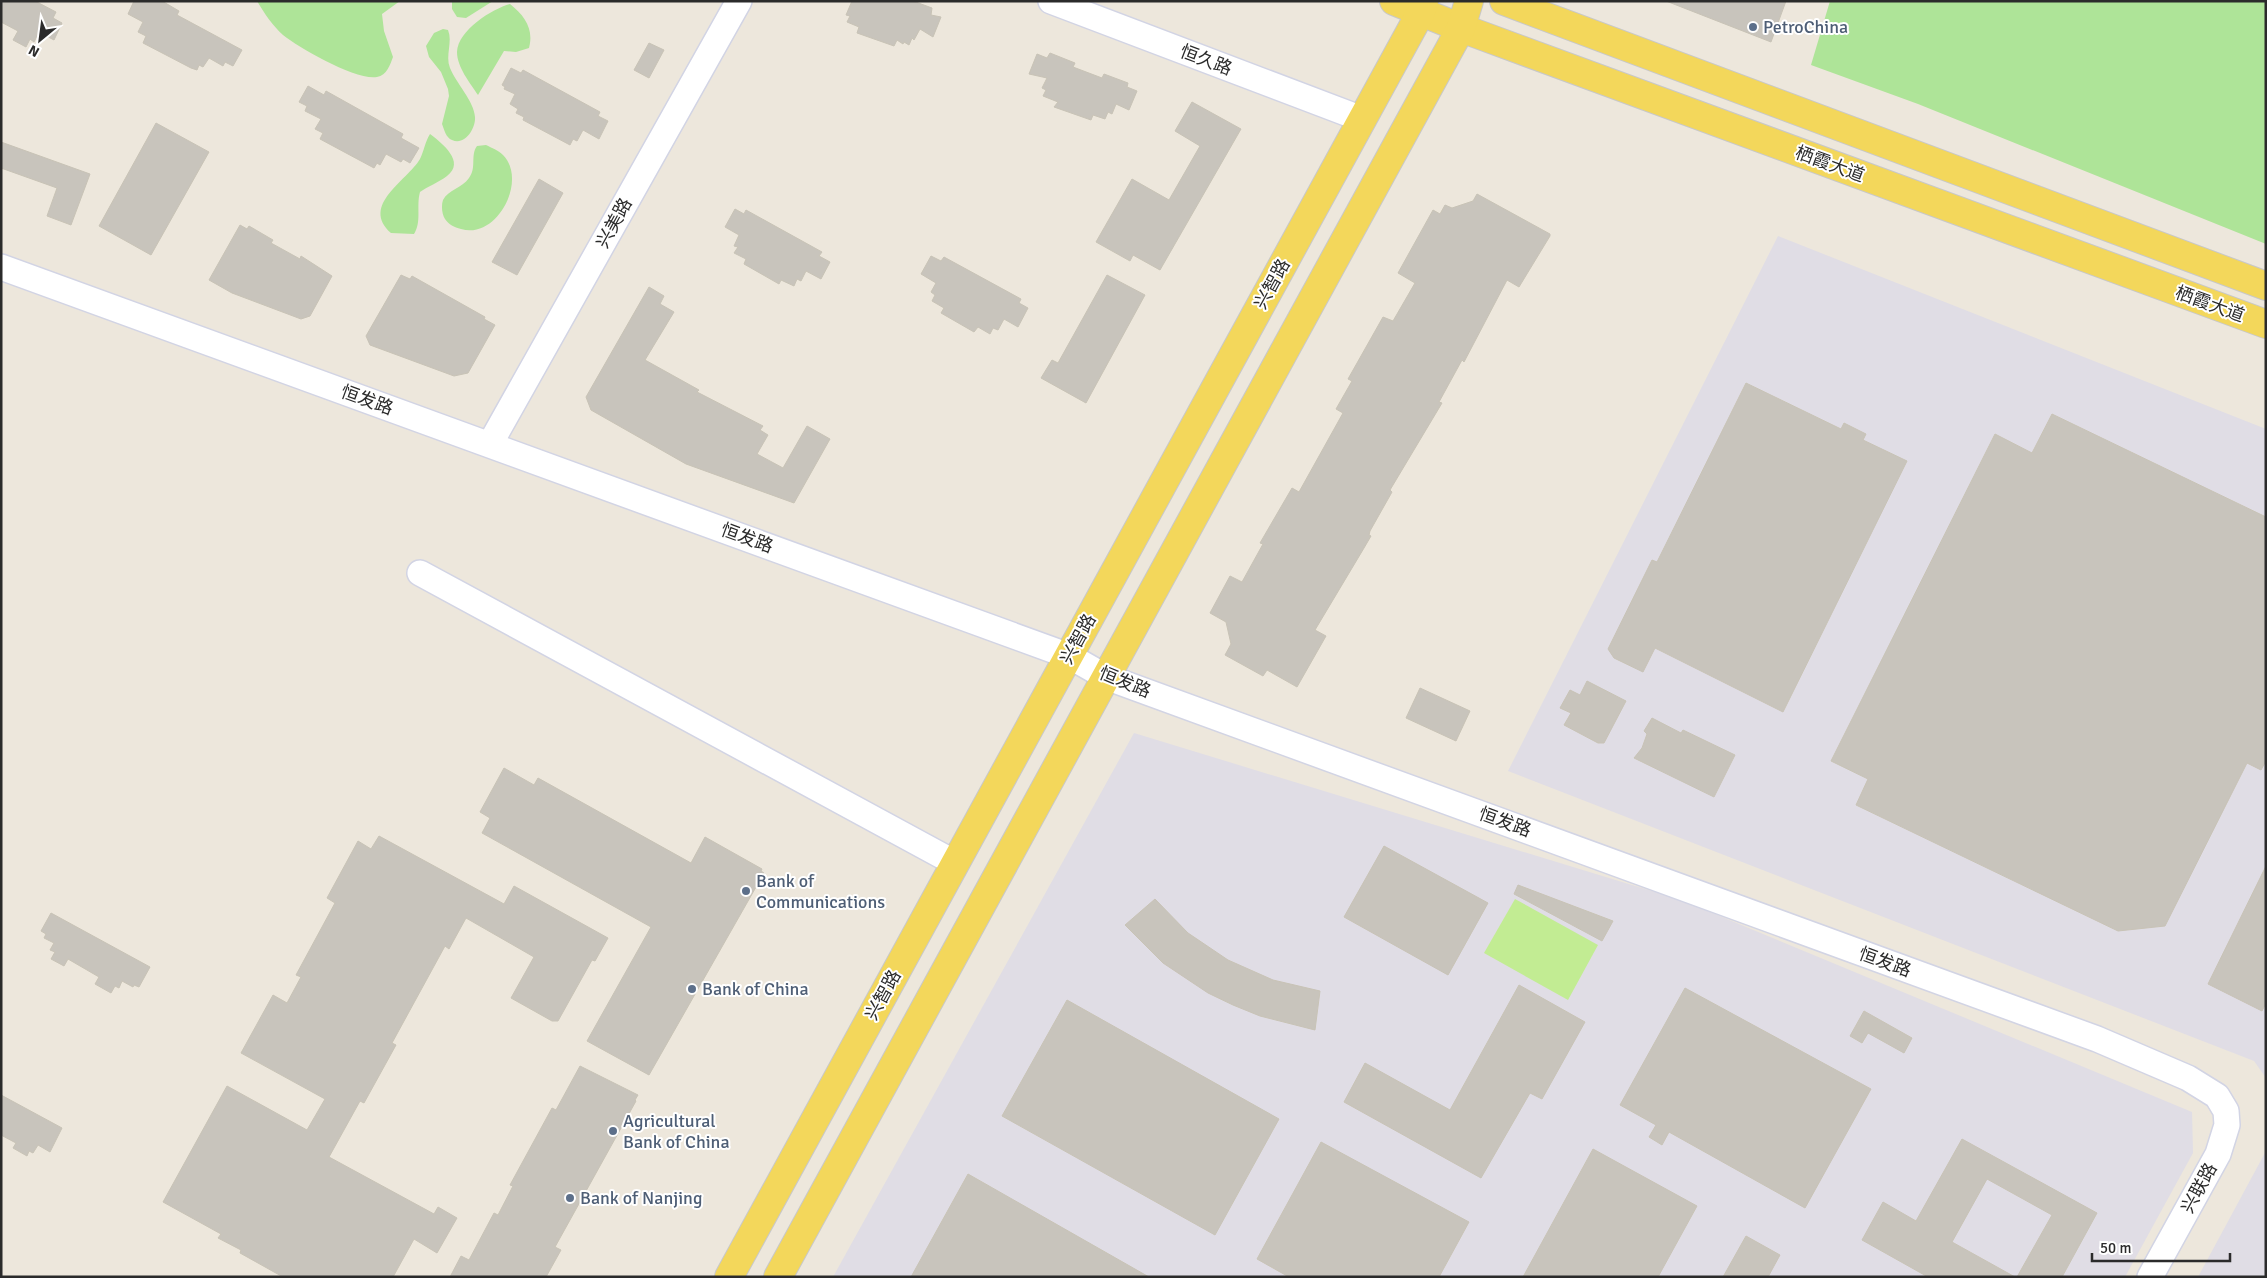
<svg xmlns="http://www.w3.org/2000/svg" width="2267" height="1278" font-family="Signika,'Noto Sans SC',sans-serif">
  <rect width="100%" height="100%" fill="#ede7dc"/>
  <g fill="#e0dde5">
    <path d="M1778,236L2266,429V1078L2254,1061L1508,771Z"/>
    <path d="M1134,733L1681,900L2192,1112L2193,1153L2125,1277H833Z"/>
    <path d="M2266,1151V1277H2198Z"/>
  </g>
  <g fill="#aee498">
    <path d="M257,1H400L382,14L384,31L393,57C390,65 387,75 377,77C357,81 299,48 283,35C273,26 264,13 257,1Z"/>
    <path d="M452,1H493L466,18L457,17L452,9Z"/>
    <path d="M1830,1H2266V244L1918,104L1811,65Z"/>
    <path d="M510,4C525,16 534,29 529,48L516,52L504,51L478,95C470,83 457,67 457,52C458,30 492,9 510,4Z"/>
    <path d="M443,29L448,30C453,42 445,55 450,68C456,83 474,101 475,117C476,128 465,146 452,140C446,138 444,129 442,124L449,96L448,89L441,72L429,57L426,46L434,33Z"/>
    <path d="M430,134C442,143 466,162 447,176C438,183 428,186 420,192C416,206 422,222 414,234L391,233C360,205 407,181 420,159C424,151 425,142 430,134Z"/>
    <path d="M486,145C492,148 498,150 503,155C528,180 497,240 461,229C454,227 449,225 445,219C442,214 441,206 443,200C448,190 462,188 469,178C477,168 470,155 477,146Z"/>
  </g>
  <path fill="#c2ec93" d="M1515,899L1598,945L1568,1000L1484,953Z"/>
  <g fill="#c8c4bc" stroke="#c8c3b6">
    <path d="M1,1H35L56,12L53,18L62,23L54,40L39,32L34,42L30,39L26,47L13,40L18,31L1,22Z"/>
    <path d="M134,1H162L179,11L177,15L242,50L233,66L225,62L223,66L209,58L203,67L199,65L197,70L191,68L143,43L146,36L138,32L143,22L128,14Z"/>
    <path d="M852,1H913L932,8L931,15L941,17L933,37L920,29L914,40L912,38L909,45L904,42L903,44L897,40L894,46L857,33L859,27L847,22L850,16L846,15Z"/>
    <path d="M1666,1H1786L1771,42Z"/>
    <path d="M649,43L664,50L649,78L634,70Z"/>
    <path d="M1050,53L1075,63L1073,67L1102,78L1104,74L1128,83L1127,87L1137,91L1129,110L1116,104L1112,114L1108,112L1105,119L1093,115L1091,120L1054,107L1058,102L1043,96L1046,90L1042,88L1047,78L1029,74L1037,54L1047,58Z"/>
    <path d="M511,68L521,73L523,70L600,112L598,116L608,121L599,139L583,130L577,141L573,139L570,145L523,120L524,117L516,113L518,109L510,104L515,94L504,89L505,87L502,85Z"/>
    <path d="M308,86L324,95L326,91L403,134L401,138L419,148L410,163L403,159L401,162L386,154L380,165L377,163L374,168L320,139L323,133L315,129L321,119L305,111L307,106L299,102Z"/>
    <path d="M1192,102L1241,129L1160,270L1133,255L1130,261L1096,242L1132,179L1169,200L1200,146L1175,131Z"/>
    <path d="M156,123L209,152L151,255L99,226Z"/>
    <path d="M1,142L90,174L71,225L47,216L57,188L1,168Z"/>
    <path d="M539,179L563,193L517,275L492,262Z"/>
    <path d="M1477,194L1550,234V236L1519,287L1507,280L1464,362L1462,360L1439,402L1442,403L1390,490L1392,492L1370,531L1369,535L1371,536L1364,548L1315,630L1326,636L1297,687L1267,670L1263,676L1225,655L1231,644L1226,622L1210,613L1230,576L1242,582L1263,544L1260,543L1292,488L1299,492L1343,413L1336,409L1352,381L1348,379L1383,317L1393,321L1415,283L1398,273L1433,210L1440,214L1445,205L1452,208L1473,201Z"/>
    <path d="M735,209L744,214L746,210L822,252L819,256L830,262L821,279L806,271L801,281L797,279L794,286L781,280L779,284L744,264L746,259L734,253L738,247L734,246L739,235L725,227Z"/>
    <path d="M240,225L247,229L249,226L273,240L271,243L300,259L301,256L332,276L310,316L301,319L232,293L209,280Z"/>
    <path d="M931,256L941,261L944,257L1021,299L1019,303L1028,308L1018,327L1004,319L998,330L993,328L990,334L978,327L974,332L941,313L944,308L932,301L935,295L931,292L936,283L921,274Z"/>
    <path d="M401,275L410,279L412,276L485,317L484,319L495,325L468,373L454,376L370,345L366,336Z"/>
    <path d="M1107,275L1145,295L1086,403L1041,378L1052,360L1058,363Z"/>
    <path d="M649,287L664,296L660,304L674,312L645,360L699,390L697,392L763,426L760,430L768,435L757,454L783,468L807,426L830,439L794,503L686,464L591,410L586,397Z"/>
    <path d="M1746,383L1841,429L1844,423L1866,434L1863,440L1907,461L1783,712L1655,648L1643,672L1614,658L1608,649L1652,560L1657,562Z"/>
    <path d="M2052,414L2266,517V761L2261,770L2247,763L2165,926L2118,931L1856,805L1868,779L1831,761L1995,434L2032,453Z"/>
    <path d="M1587,681L1626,701L1604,743H1598L1564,725L1571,713L1560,708L1570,690L1580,695Z"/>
    <path d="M1420,688L1470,711L1456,741L1406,718Z"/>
    <path d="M1652,718L1681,733L1683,730L1735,755L1714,797L1634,758L1642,748L1647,734L1644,731Z"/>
    <path d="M504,768L534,785L538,778L691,863L705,837L762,869L761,871L764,873L649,1075L587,1041L651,927L482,833L490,818L480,812Z"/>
    <path d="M379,836L504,904L514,886L608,938L595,961L592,960L558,1021H552L511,998L534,957L466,918L449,949L445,946L392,1043L396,1045L364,1103L360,1101L329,1157L434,1214L438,1207L457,1218L437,1253L414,1239L393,1277H283L240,1253L241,1250L218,1238L221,1234L163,1202L227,1086L307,1130L325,1099L241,1053L273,995L287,1003L301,977L296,975L335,903L327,898L358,841L371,849Z"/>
    <path d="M1384,846L1488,903L1448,975L1344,917Z"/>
    <path d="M2266,866V1003L2262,1011L2208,984Z"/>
    <path d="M1518,885L1613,921L1602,941L1514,894Z"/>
    <path d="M1155,899L1188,933L1228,960L1273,980L1320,991L1315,1030L1260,1016L1233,1005L1208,993L1163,963L1125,925Z"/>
    <path d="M51,913L150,967L139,987L134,985L133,987L122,981L119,988L115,986L111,993L95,984L99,977L68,959L64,966L51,959L55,952L50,950L54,943L44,938L46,934L41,931Z"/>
    <path d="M1519,985L1585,1022L1542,1099L1530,1093L1481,1178L1344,1102L1365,1063L1450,1110Z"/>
    <path d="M1685,988L1871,1089L1805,1208L1669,1132L1662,1145L1649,1137L1656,1125L1620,1105Z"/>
    <path d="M1067,1000L1279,1119L1215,1235L1002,1116Z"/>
    <path d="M1864,1011L1912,1038L1904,1053L1868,1033L1862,1043L1850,1036Z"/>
    <path d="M580,1066L638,1095L635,1100L636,1101L555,1247L561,1250L546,1277H450L461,1256L469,1260L494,1213L498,1215L513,1186L510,1185L552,1108L556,1110Z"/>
    <path d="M1,1095L62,1128L50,1152L38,1145L33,1153L29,1151L27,1156L13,1148L16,1143L1,1135Z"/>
    <path d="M1962,1139L2097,1213L2062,1277H2017L2052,1215L1987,1179L1952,1242L2015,1277H1928L1862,1240L1883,1202L1916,1221Z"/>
    <path d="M1321,1142L1469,1222L1439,1277H1289L1257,1259Z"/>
    <path d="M1593,1149L1697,1206L1658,1277H1523Z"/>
    <path d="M968,1174L1149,1277H911Z"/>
    <path d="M1746,1236L1780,1255L1768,1277H1723Z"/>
  </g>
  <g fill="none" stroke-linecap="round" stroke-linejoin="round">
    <defs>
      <g id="minor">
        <path d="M1051,1L1362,119"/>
        <path d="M1,267L1069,656L1106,677L2097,1039L2188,1078L2217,1096L2226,1111L2227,1125L2218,1154L2150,1277"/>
        <path d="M490,444L739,1"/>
        <path d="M420,573L955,863"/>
      </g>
      <g id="major">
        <path d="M1394,1L1461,28L2266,324"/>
        <path d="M1504,1L2266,286"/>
        <path d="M729,1277L1421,12L1424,1"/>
        <path d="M778,1277L1461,28L1469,1"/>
      </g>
    </defs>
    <use href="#minor" stroke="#d2d4e4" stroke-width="28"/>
    <use href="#major" stroke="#c8c8c8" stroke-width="30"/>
    <use href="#minor" stroke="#fff" stroke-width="25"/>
    <use href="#major" stroke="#f3d75b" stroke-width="28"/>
  </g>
  <g fill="#5c6f8a" stroke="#fff" stroke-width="2">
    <circle cx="1753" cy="27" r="5"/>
    <circle cx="746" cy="891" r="5"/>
    <circle cx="692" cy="989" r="5"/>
    <circle cx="613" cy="1131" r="5"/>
    <circle cx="570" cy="1198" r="5"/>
  </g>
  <g text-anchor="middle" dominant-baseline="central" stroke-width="4" stroke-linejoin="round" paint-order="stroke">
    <g font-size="18" fill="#4e5e75" stroke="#fff" text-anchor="start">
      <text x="1763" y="27">PetroChina</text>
      <text x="756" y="881">Bank of<tspan x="756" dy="21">Communications</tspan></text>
      <text x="702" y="989">Bank of China</text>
      <text x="623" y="1121">Agricultural<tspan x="623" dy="21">Bank of China</tspan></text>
      <text x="580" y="1198">Bank of Nanjing</text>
    </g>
    <g font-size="18" fill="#2b2b2b" stroke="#fff">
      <text transform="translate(1206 60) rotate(21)">恒久路</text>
      <text transform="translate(1830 164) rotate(20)">栖霞大道</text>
      <text transform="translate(614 223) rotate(-61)">兴美路</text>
      <text transform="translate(1272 284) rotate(-61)">兴智路</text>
      <text transform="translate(2210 304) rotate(20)">栖霞大道</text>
      <text transform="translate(367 400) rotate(20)">恒发路</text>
      <text transform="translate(747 538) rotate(20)">恒发路</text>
      <text transform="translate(1078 639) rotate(-61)">兴智路</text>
      <text transform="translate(1125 682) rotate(22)">恒发路</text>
      <text transform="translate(1505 822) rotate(20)">恒发路</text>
      <text transform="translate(1885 962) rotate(20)">恒发路</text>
      <text transform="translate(883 995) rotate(-61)">兴智路</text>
      <text transform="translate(2199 1188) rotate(-61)">兴联路</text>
    </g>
  </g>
  <rect width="2267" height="1278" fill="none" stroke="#2b2b2b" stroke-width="5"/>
  <g transform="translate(40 40) rotate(209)" stroke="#ffffff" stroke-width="4" paint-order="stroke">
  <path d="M0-4L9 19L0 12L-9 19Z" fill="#2b2b2b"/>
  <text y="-8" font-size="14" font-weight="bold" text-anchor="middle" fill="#2b2b2b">N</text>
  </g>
  <path d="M2092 1253v8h138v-8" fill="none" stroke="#2b2b2b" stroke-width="2.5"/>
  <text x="2100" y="1253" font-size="15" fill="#2b2b2b" stroke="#ffffff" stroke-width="4" paint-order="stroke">50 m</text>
</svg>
